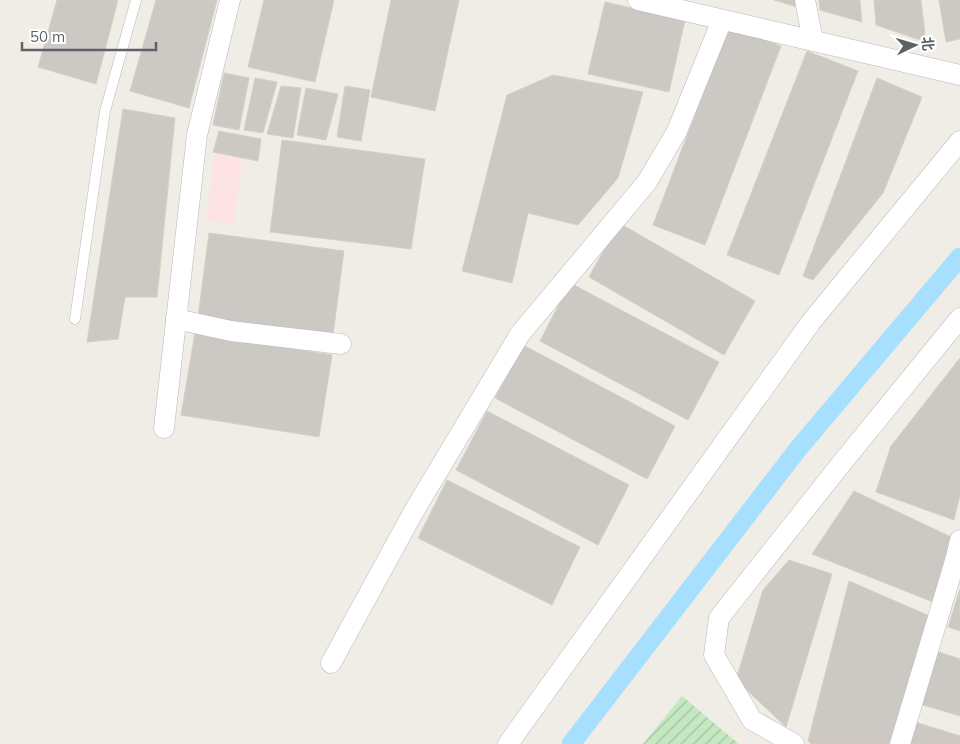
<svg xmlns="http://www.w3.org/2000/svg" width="960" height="744" font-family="Mulish,'Noto Sans SC',sans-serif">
  <defs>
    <pattern id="garden-furrows" width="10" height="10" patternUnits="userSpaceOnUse" patternTransform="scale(1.25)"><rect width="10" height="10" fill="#c4e9c2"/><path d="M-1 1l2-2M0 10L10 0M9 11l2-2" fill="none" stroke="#a2c0a1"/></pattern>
  </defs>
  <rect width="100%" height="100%" fill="#f0ede6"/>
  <path fill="#fde3e3" d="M215,155L242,158L234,224L206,220Z"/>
  <path fill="url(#garden-furrows)" d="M682,696L739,744H643Z"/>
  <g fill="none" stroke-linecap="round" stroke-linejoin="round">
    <path stroke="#a7dfff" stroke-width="19" d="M571,744L798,449L960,257"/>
  </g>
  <g fill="#ccc8c3" stroke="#d6cfc4">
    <path d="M57,0H118L96,84L38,67Z"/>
    <path d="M156,0H217L189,108L130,91Z"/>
    <path d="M264,0H334L315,82L248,67Z"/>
    <path d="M391,0H459L435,111L371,97Z"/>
    <path d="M774,0H796L797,7Z"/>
    <path d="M819,0H860L862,22L820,10Z"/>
    <path d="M874,0H921L926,42L876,25Z"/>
    <path d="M939,0H960V39L946,42Z"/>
    <path d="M605,2L685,20L669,92L588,74Z"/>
    <path d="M729,26L781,46L705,245L653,225Z"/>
    <path d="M807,51L858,71L779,275L727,255Z"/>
    <path d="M224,73L249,78L239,130L213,125Z"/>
    <path d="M553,75L643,92L618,178L578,225L528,213L512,283L462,271L507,95Z"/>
    <path d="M255,78L277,82L263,133L244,130Z"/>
    <path d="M877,78L922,97L883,193L813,280L803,276Z"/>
    <path d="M281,86L301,88L293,138L267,134Z"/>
    <path d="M345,86L370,90L361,141L337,137Z"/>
    <path d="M306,88L338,94L326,140L297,135Z"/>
    <path d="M123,109L175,118L157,297H125L118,339L87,342Z"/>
    <path d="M219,131L261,139L258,161L213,152Z"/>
    <path d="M282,140L425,159L411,249L270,232Z"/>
    <path d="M619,223L755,301L724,355L589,277Z"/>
    <path d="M209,233L344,251L333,335L198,317Z"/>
    <path d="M570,283L719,362L688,420L540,341Z"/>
    <path d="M195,333L332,355L319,437L181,415Z"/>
    <path d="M523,345L675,426L647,479L495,398Z"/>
    <path d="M960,358V495L954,520L876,492L891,446Z"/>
    <path d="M487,411L629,485L598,545L456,470Z"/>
    <path d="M447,480L580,547L552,605L418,538Z"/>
    <path d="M854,491L951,537L933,602L812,554Z"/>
    <path d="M789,560L832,574L786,727L736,680L763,590Z"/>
    <path d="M849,581L932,617L893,744H811L808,741Z"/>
    <path d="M960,589V631L948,627Z"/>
    <path d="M936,651L960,659V716L920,704Z"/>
    <path d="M915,722L960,736V744H908Z"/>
  </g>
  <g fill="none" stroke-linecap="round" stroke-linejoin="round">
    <defs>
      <path id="lane" d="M75,319L105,111L136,0"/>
      <g id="street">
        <path d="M638,0L960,75"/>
        <path d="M805,0L813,41"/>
        <path d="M176,319L231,331L341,344"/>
        <path d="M164,428L197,135L230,0"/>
        <path d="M955,561L960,540"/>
        <path d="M331,663L414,511L520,334L647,182L677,131L722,20"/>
        <path d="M508,744L811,322L960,141"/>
        <path d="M794,744L752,720L714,655L719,618L841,464L960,318"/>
        <path d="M900,744L955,561L960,563"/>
      </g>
    </defs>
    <use href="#lane" stroke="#b6b9bd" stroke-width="11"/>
    <use href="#street" stroke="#b6b9bd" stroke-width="21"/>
    <use href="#lane" stroke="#fff" stroke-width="10"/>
    <use href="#street" stroke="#fff" stroke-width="20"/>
  </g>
  <g transform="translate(915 45) rotate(85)" stroke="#ffffff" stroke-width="4" paint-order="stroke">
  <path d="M0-4L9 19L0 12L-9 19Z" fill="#5d6267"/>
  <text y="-8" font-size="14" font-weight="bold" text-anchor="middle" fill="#5d6267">北</text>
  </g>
  <path d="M22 42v8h134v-8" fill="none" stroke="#5d6267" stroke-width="2.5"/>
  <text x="30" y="42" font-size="15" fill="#5d6267" stroke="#ffffff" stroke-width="4" paint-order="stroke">50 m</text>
</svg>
